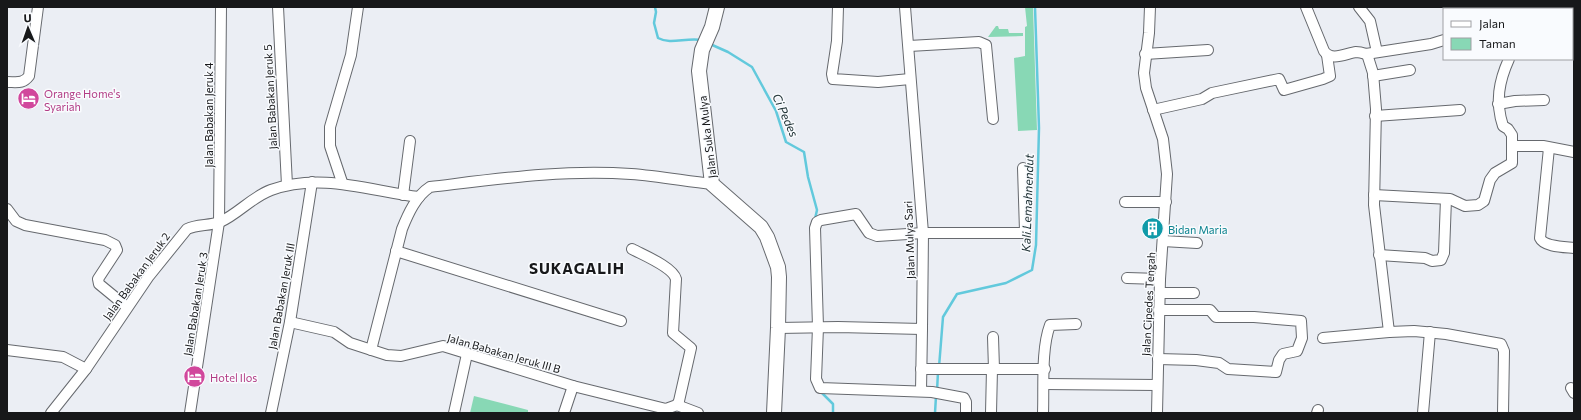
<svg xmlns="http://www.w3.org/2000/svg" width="1581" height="420" font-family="Commissioner,sans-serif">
  <rect width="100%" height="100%" fill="#ebeef4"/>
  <g fill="#88d8b5">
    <path d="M1025,7H1033L1037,130L1018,131L1014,58L1025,56V27L1027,26Z"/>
    <path d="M996,26H998L999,29H1008L1009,33H1023V36L988,37Z"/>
    <path d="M474,396L528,410V413H470Z"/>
  </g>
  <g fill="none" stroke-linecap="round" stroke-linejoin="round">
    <g stroke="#62c9dc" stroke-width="2.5">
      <path d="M655,7L656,12L654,23L658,38C671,45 686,37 702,40"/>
      <path d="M710,44L728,52L752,67L776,111L786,142L804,152L808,177L817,210L815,219"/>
      <path d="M939,367L943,317L957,294L1006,283L1032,270L1036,245L1039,128L1035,7"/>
      <path d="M820,391L833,404V413"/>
      <path d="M937,391L938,372"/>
      <path d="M935,413L936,396"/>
    </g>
    <defs>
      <g id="street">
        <path d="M278,7L287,185"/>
        <path d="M838,7L837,41L832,74L833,79L878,82L910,79"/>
        <path d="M1150,7L1149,33L1144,73L1146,88L1163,139L1167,174L1160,279L1157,413"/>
        <path d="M1306,7L1324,51C1331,62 1347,53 1356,52C1360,52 1363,53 1366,54L1431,44L1444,40"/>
        <path d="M1359,7L1370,21L1377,52"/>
        <path d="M1502,7L1503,9"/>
        <path d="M909,46L979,42L986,45L993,119"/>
        <path d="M1145,54L1208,50"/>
        <path d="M1367,54L1373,73L1376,109L1374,205L1389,332L1414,331L1446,334L1501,344L1504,351L1503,413"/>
        <path d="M1373,76L1410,70"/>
        <path d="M7,82C17,82 23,84 29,76L38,7"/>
        <path d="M1498,104L1515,101L1544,100"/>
        <path d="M1153,110L1202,99L1212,93L1279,79L1284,90L1323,79L1330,76L1327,55"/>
        <path d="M1375,116L1460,110"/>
        <path d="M1513,146H1543L1574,152"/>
        <path d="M1549,148L1540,238C1544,247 1565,247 1574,248"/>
        <path d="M342,182L330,146V127L351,55L358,7"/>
        <path d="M403,195L410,141"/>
        <path d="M1374,195L1450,199L1465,206L1478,205L1484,201L1490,180L1495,173L1512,163V135L1508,129L1503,126C1495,102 1499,81 1509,59"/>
        <path d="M1125,202H1166"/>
        <path d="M7,209L16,221L25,225L105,240L115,245L117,250L98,279L99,284L127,307"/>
        <path d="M1163,241L1197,243"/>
        <path d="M396,251L621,321"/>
        <path d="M1379,255L1425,258L1432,261L1441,260L1444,253L1446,199"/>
        <path d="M1127,278L1160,279"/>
        <path d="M1160,293H1194"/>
        <path d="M290,322L334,332L350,343L387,355L401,356L443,346L573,386L666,409L677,405L679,401L691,348L673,333L676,279C673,267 643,255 632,249"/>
        <path d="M778,328L838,327L922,329L923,233L905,7"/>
        <path d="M993,337L994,369"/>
        <path d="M1323,338L1389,332"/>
        <path d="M7,350L63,357L86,369"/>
        <path d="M371,350L402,229C408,214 416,196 430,187C497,179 564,169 631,174C658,176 685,181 712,184"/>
        <path d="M1158,359L1196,360L1219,363L1228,369L1276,372L1279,360L1283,354L1297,351L1302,338L1301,321L1254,317H1216L1210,310H1159"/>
        <path d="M921,369H1045"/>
        <path d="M1044,384L1157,385"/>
        <path d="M1571,388L1574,393"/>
        <path d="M921,391L922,329"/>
        <path d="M677,405L698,413"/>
        <path d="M51,413L86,369L149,276L187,229C197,224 209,226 220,222C238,214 252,197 271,190C321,172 370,191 419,197"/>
        <path d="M190,413L219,222L221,7"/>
        <path d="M271,413L290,322L312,182"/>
        <path d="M454,413L467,354"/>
        <path d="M564,413L573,386"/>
        <path d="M966,413V402L964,398L932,392L820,388L816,379L818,327L815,228L817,222L821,220L856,214L869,233L877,236L923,233H1023L1025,231L1023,168"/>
        <path d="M991,413L992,369"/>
        <path d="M1043,413C1044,387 1041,349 1050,325L1076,324"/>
        <path d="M1317,413L1318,410"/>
        <path d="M1423,413L1430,332"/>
      </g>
      <path id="secondary" d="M717,7L712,27L702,50L699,71L712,184L761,227L767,237L778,267L779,277L778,328L774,413"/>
    </defs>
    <use href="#street" stroke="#66696e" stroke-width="12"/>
    <use href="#secondary" stroke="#66696e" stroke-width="16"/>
    <use href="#street" stroke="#fff" stroke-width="10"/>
    <use href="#secondary" stroke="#fff" stroke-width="14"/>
  </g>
  <defs>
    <symbol id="hotel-disc" viewBox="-11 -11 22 22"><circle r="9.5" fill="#d1479c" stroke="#f9fbfe"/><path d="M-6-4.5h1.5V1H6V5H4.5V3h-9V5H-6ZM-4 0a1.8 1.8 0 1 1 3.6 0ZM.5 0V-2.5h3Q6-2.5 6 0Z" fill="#fff"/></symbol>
    <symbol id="building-disc" viewBox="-11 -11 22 22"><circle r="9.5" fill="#0f9aa8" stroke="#f9fbfe"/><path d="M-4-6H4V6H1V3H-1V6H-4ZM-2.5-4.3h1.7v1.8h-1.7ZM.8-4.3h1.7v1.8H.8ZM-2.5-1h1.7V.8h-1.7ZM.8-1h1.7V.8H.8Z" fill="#fff"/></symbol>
  </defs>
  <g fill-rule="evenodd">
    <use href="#hotel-disc" x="16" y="86" width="25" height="25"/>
    <use href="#building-disc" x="1140" y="216" width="25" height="25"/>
    <use href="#hotel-disc" x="182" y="364" width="25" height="25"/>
  </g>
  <g text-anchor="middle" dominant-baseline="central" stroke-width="3" stroke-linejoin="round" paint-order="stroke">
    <g font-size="11" fill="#b23c85" stroke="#f9fbfe" text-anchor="start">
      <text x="44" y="93">Orange Home's<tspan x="44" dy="13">Syariah</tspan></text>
      <text x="210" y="377">Hotel Ilos</text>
    </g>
    <g font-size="11" fill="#17181a" stroke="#f9fbfe">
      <text transform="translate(270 97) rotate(-93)">Jalan Babakan Jeruk 5</text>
      <text transform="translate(208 115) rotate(-90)">Jalan Babakan Jeruk 4</text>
      <text transform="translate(707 137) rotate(-97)">Jalan Suka Mulya</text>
      <text transform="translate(909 240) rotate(-92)">Jalan Mulya Sari</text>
      <text transform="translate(136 276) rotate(-54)">Jalan Babakan Jeruk 2</text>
      <text transform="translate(281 296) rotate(-80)">Jalan Babakan Jeruk III</text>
      <text transform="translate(195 304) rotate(-81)">Jalan Babakan Jeruk 3</text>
      <text transform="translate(1148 304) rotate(-87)">Jalan Cipedes Tengah</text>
      <text transform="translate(504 353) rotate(16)">Jalan Babakan Jeruk III B</text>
    </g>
    <g font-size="11" fill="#0d838f" stroke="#f9fbfe" text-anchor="start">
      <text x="1168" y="229">Bidan Maria</text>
    </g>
    <g font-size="12" font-style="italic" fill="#1a2d30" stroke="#f9fbfe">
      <text transform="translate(786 115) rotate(66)">Ci Pedes</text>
      <text transform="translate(1027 203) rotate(-88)">Kali Lemahnendut</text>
    </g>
    <g font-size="15" font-weight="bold" letter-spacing="1" fill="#17181a" stroke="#f9fbfe">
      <text x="577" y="268">SUKAGALIH</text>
    </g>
  </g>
  <rect width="1581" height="420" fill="none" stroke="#17181a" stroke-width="16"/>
  <rect x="1443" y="8" width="130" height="52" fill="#f9fbfe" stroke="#9fa0a3"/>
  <rect x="1451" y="21" width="20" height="6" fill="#ffffff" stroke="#9fa0a3"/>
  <text x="1479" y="28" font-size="12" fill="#17181a">Jalan</text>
  <rect x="1451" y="38" width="20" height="12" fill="#88d8b5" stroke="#9fa0a3"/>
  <text x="1479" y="48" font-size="12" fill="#17181a">Taman</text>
  <g transform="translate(28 28) rotate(358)" stroke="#f9fbfe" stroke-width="3" paint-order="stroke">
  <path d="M0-3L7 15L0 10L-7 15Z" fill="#17181a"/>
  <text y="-6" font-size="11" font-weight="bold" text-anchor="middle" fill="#17181a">U</text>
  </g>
</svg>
